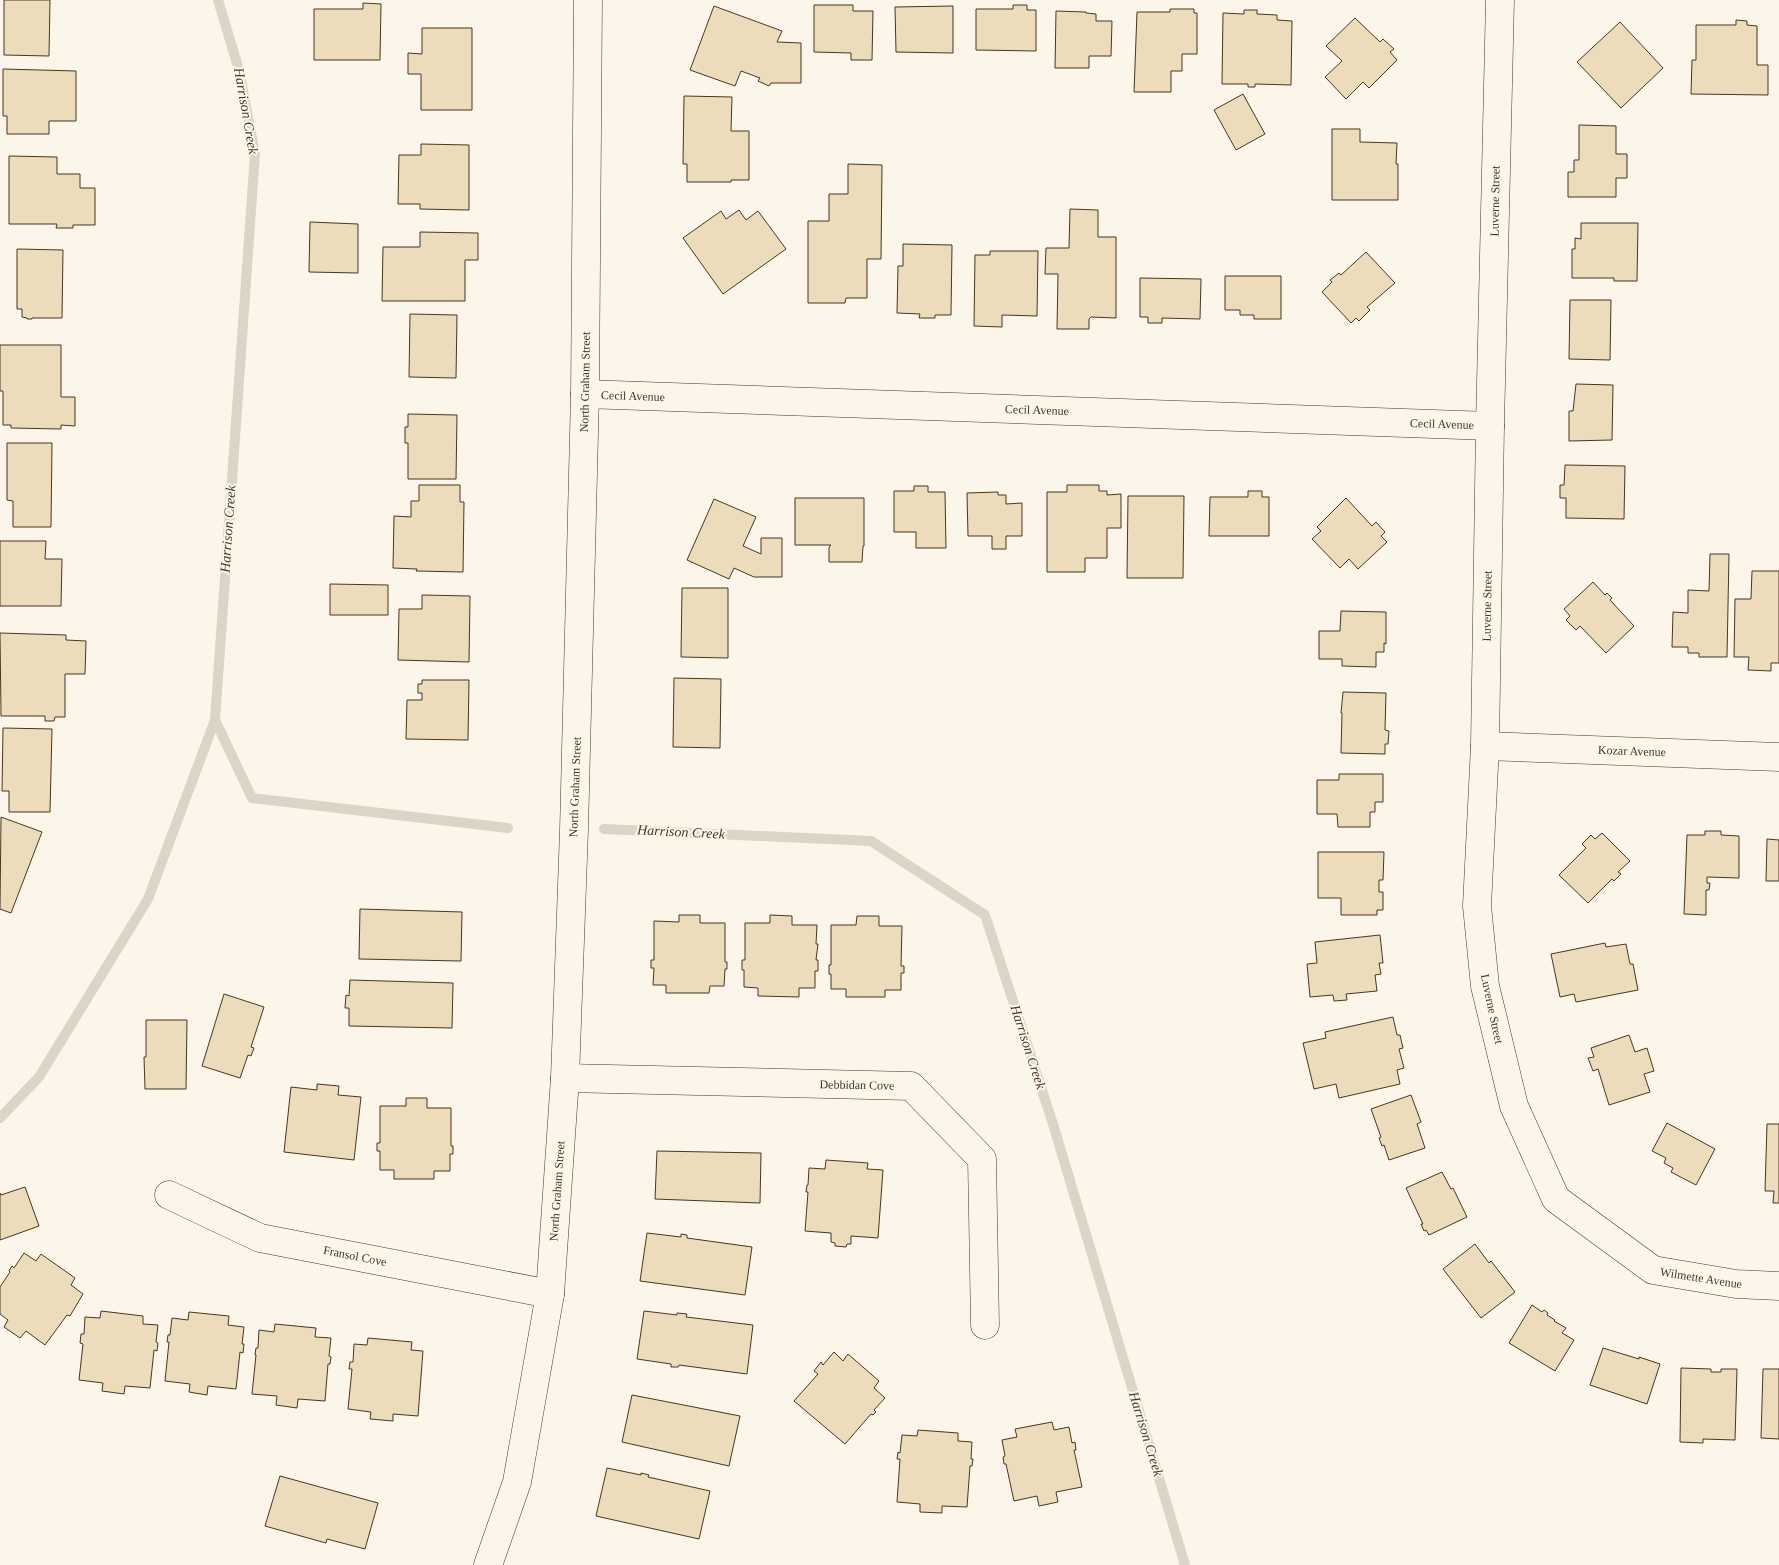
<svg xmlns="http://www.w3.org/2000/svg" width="1779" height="1565" font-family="Georgia,serif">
  <rect width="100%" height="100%" fill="#fbf6e9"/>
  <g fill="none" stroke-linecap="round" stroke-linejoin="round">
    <g stroke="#dcd4c6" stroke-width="10">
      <path d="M218,0L239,70L255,154L215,720L252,798L508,828"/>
      <path d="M604,829L871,841L985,915L1053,1124L1185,1565"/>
      <path d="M0,1118L39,1077L148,899L215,720"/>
    </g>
  </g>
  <g fill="#ecdcbc" stroke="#4a3520">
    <path d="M4,0H50L49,56L4,55Z"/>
    <path d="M363,3L381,4L380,60H314V9H363Z"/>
    <path d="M814,5H853V11H873L872,60H851V53L814,52Z"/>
    <path d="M1013,5H1027V10H1036V51L976,50V9H1013Z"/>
    <path d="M714,6L782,31L777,42L801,43V83H771L769,86L758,81L760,78L741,71L735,86L690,70Z"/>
    <path d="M953,6V53L896,52L895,7Z"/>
    <path d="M1170,9H1194V13H1197V54H1182V71H1171V92H1134L1137,12H1170Z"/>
    <path d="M1244,10H1257V14L1277,15V20L1292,21L1291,85L1255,84V87H1248V84H1222L1223,13L1244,14Z"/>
    <path d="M1056,11L1086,12V13L1096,14V21H1112L1111,56H1089V68H1055Z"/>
    <path d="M1355,18L1380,42L1383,39L1394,49L1390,52L1397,60L1369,88L1363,82L1346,99L1325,77L1342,61L1326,46Z"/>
    <path d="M1736,20L1747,21V25L1757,26V65H1768V95L1691,94L1692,60H1696V25H1736Z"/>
    <path d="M1620,22L1663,68L1621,108L1577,62Z"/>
    <path d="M422,28H472V110H421V74H408V53L422,54Z"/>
    <path d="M3,69L76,71V121H49V134H7V116H3Z"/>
    <path d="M1243,94L1265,134L1236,150L1214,110Z"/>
    <path d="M684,96L732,97L731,131H749V180H731V182H687V164H683Z"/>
    <path d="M1579,125L1616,126V154H1627V178H1616V197H1568V172H1574V160H1579Z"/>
    <path d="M1332,129H1360V142L1397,143L1396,164H1398V200H1332Z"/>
    <path d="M421,144L469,145V210L420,209V204H398L399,155H421Z"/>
    <path d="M9,156L57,157V174H80V188H95V225H73V228H56L57,224H9Z"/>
    <path d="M848,164L882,165L881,259H867V298H846L845,303H808V221H829V194H848Z"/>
    <path d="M1070,209L1098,210V237H1116V318L1091,317L1089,319V329H1057L1058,274H1045L1046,248H1069Z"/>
    <path d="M739,210L746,220L758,211L786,249L723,294L683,238L721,211L726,219Z"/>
    <path d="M310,222L358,224V273L309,272Z"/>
    <path d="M1581,223H1638L1637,281H1614V278H1572V249H1575V238L1581,239Z"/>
    <path d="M420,232L478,233V260H465V301H382L383,247H420Z"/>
    <path d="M903,244L952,245L951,315H935V318H919L920,314L897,313L898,266H903Z"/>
    <path d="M17,249L63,250L62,318H32V319H27V318L22,317V309H17Z"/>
    <path d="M990,251H1038L1037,316L1002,315V327L974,326L975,255H990Z"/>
    <path d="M1366,252L1395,283L1367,307L1370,310L1359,321L1356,318L1351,323L1322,292L1332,282L1330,280L1339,273L1341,275Z"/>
    <path d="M1225,276H1281V319H1254V315H1240V310H1225Z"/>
    <path d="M1140,278L1201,279L1200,319L1162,318V323H1148V317H1140Z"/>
    <path d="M1570,300H1611L1610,360L1569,359Z"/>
    <path d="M410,314L457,315L456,378L409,377Z"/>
    <path d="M0,345H61V397H75V426L61,425V429L11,428V425H3V391H0Z"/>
    <path d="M1576,384L1613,385L1612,440L1569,441V411H1573Z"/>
    <path d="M408,414L457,415L456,479H408V443H405V427H408Z"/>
    <path d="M7,443H52L51,527H13V501L7,500Z"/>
    <path d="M1565,465L1625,466L1624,519L1566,518V498H1560V485H1564Z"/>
    <path d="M419,485H460V502H464L463,572L416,571L417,569L393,568L394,516L411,517V501H419Z"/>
    <path d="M1067,485H1099V491H1107V495L1121,494V528H1107V558H1085V572H1047V492H1067Z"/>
    <path d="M914,486H928V492H945L946,548H916V532H894V491H914Z"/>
    <path d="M1248,491H1262V497H1269V536H1209L1210,497H1248Z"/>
    <path d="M998,492V495H1006V504L1022,503V536H1006V549H992V536H968L967,493Z"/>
    <path d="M1128,496H1184L1183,578H1127Z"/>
    <path d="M795,498H864V546H863L862,562H829V547L831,545H795Z"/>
    <path d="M1346,498L1372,526L1376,522L1385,532L1381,536L1387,542L1358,569L1349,559L1340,568L1312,539L1321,531L1317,527Z"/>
    <path d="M714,499L756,517L743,546L761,554V538H782V577H754L734,568L729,579L687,560Z"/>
    <path d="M0,541H46L45,559H62L61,606H0Z"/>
    <path d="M1710,554H1729L1727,657H1699V653H1688V647H1672L1673,612L1688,613V590L1709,591Z"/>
    <path d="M1752,571H1779V663H1771V671L1748,670L1749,657H1734L1735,599H1751Z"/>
    <path d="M1593,582L1605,595L1607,593L1612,598L1610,600L1634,626L1606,653L1580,626L1576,630L1566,620L1570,616L1564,609Z"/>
    <path d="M330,584L388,585V615H330Z"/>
    <path d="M682,588H728V658L681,657Z"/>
    <path d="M422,595L470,596L469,662L398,660L399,609H422Z"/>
    <path d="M1341,611L1386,612V644L1384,643V652H1376V667L1342,666V659H1319V631H1340Z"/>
    <path d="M0,633L66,635V640L86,641L85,674H65V717H55L54,721H45V716H1Z"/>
    <path d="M674,678L721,679L720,748L673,747Z"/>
    <path d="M422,680H469L468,740L406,739L407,700H422V693H418V684H422Z"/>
    <path d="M1343,692L1386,693L1385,730L1389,731L1388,744H1385V754L1341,753L1342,713H1341Z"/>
    <path d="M3,728L52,729L50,812H9V791H2Z"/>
    <path d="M1339,774H1383V802H1375V812H1370V827H1338L1337,814H1317V780H1339Z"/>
    <path d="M1,817L42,832L11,913L0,909Z"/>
    <path d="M1705,831H1721V835L1739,836V878L1707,877V883H1710L1709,890H1706V915L1684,914L1687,835H1705Z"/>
    <path d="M1602,833L1630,861L1618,872L1621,874L1614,881L1612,879L1588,903L1559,875L1586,848L1582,844L1591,835L1595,839Z"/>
    <path d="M1767,839L1779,840V881H1766Z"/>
    <path d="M1318,852H1384L1383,880H1379V892H1383V910H1377V915H1341V898H1318Z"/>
    <path d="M360,909L462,912L461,961L359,959Z"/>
    <path d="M679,915H700V923H725V962H727V969H725L724,986H710L709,993H666V985H653L654,968H651V960H654V921L679,922Z"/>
    <path d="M770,915L792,916V925H817L816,944H818L816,960H818V971H815V988H799V997L758,996V988L744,987V970H742V960H745V923H770Z"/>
    <path d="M857,916H879V926H902L901,966H904V973H901V990H885V997H846V989H831V974H829V965H831V925H856Z"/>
    <path d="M1380,935L1383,963H1379L1381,974L1375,975L1377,991L1346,994L1347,1000L1334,1001L1333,995L1310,997L1307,964L1317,963L1315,942Z"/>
    <path d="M1605,943L1606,947L1626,944L1630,964H1633L1638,990L1576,1002L1574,994L1560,997L1551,954Z"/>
    <path d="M350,980L453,983L452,1028L349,1026V1008H345L346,995L349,996Z"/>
    <path d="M224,994L264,1007L251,1047L254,1048L251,1056L248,1055L240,1078L202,1066Z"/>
    <path d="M1393,1017L1397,1035H1400L1403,1048L1399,1049L1404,1068L1397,1070L1400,1084L1339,1098L1336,1084L1314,1089L1303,1043L1326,1038L1325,1032Z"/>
    <path d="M146,1020H187L186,1089H145L144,1057H146Z"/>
    <path d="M1629,1035L1635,1052L1647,1048L1654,1071L1644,1074L1650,1092L1609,1105L1598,1069L1593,1071L1588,1058L1594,1057L1591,1048Z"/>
    <path d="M317,1084L339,1086L338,1095L361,1097L354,1160L284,1152L291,1087L317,1090Z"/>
    <path d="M1411,1095L1421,1122L1417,1124L1425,1148L1389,1160L1384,1145L1382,1146L1379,1138L1381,1137L1371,1109Z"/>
    <path d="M406,1098H427V1108H451V1146H453V1154H450V1171H434V1179H394V1170H380V1151H377V1143H380V1106H406Z"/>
    <path d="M1667,1123L1715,1149L1696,1185L1671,1172L1673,1168L1664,1163L1666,1158L1652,1151Z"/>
    <path d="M1767,1124H1779V1203H1773L1774,1191H1765Z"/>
    <path d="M657,1151L761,1153L760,1203L655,1199Z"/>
    <path d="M826,1160L868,1163L867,1169L883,1170L878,1238L851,1236V1244H847L846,1247L835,1246V1243L831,1242V1233L805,1231L808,1192H806L807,1185H808L809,1168L825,1169Z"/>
    <path d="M1442,1172L1451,1189L1453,1188L1467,1217L1429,1235L1426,1230L1424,1231L1421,1224H1423L1406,1188Z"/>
    <path d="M25,1187L39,1226L0,1240V1193L1,1195Z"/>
    <path d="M647,1233L681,1237V1234L687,1235V1238L752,1247L745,1295L640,1281Z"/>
    <path d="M1475,1244L1489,1263L1491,1261L1515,1292L1481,1318L1443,1269Z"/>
    <path d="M24,1253L36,1261L41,1254L75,1278L71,1285L83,1294L70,1316L67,1315L45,1345L26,1331L20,1338L4,1327L8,1320L0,1314V1287L10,1272L9,1271L12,1266L14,1268Z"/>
    <path d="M1532,1305L1542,1312L1544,1310L1548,1313L1547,1315L1555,1320L1554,1321L1566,1328L1562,1333L1574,1340L1555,1371L1509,1343Z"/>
    <path d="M101,1311L143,1316V1324L158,1325L156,1342L158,1343L157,1351L154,1350L150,1388L125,1386L124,1394L102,1391L103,1383L79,1380L83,1344L80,1343L81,1334H84L85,1317L100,1318Z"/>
    <path d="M644,1311L677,1315V1313L687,1314L686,1317L753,1325L747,1374L679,1365L678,1367H671V1364L637,1359Z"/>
    <path d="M189,1312L229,1316L228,1325L244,1327L242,1344H244L243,1353L240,1352L236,1389L208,1386L207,1395L189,1392L190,1384L165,1381L169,1342H167L168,1335H170L172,1318L188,1320Z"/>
    <path d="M275,1324L316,1328L315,1337L331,1338L329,1356L331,1357L330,1364H328L325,1401L298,1399L297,1408L276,1405L277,1396L252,1394L256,1355H255L256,1348H258L259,1330L274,1332Z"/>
    <path d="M368,1338L412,1342L411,1350L423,1351L418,1416L393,1414V1421L370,1419L371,1412L348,1409L352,1369H349L350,1362H353L354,1344L367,1345Z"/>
    <path d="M1603,1348L1639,1359V1357L1660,1364L1647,1404L1590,1385Z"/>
    <path d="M834,1352L843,1361L848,1354L879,1381L874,1388L885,1398L874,1410L876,1412L873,1415L871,1414L845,1444L794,1401L818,1374L814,1371L821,1362L823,1365Z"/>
    <path d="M1681,1368L1711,1369V1372H1721V1369H1737L1735,1440L1703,1439V1443L1680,1442Z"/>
    <path d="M1763,1369H1779V1439L1761,1438Z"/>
    <path d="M632,1395L740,1416L729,1466L622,1442Z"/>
    <path d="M1052,1422L1054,1430L1069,1427L1072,1443L1075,1442L1076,1450H1074L1082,1487L1056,1492L1058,1502L1039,1506L1037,1496L1014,1501L1006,1464H1004L1003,1457L1005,1456L1002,1440L1017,1437L1015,1429Z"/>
    <path d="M918,1430L958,1433V1441L972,1442L971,1459H973L972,1466H970L967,1507L942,1506V1513L920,1512V1504L897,1502L900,1459H897L898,1452L900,1453L902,1435L917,1436Z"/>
    <path d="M607,1468L641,1475V1473L649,1475L648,1477L710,1491L699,1539L596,1516Z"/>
    <path d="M280,1476L378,1503L365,1549L327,1539L326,1543L265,1526Z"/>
  </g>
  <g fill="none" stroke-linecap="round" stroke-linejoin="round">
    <defs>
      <g id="minor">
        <path d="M1500,0L1490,426L1485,746L1477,906L1485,986L1514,1106L1556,1199L1653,1270L1736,1284L1779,1286"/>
        <path d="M585,394L1490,426"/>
        <path d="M1485,746L1779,757"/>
        <path d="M565,1078L911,1086L982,1159L985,1325"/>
        <path d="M169,1195L260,1238L550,1294"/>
      </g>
      <path id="secondary" d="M488,1565L517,1482L550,1294L565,1078L574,830L585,394L588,0"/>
    </defs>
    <use href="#minor" stroke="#4a3520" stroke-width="29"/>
    <use href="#secondary" stroke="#4a3520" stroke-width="29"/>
    <use href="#minor" stroke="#fbf6e9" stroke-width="28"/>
    <use href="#secondary" stroke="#fbf6e9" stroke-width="28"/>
  </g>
  <g text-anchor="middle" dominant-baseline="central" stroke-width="4" stroke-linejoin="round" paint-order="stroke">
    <g font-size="12" fill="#4a3520" stroke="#fbf6e9">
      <text transform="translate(1495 201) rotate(-89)">Luverne Street</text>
      <text transform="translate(585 382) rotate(-89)">North Graham Street</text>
      <text transform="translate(633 396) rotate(2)">Cecil Avenue</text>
      <text transform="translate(1037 410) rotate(2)">Cecil Avenue</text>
      <text transform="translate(1442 424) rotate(2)">Cecil Avenue</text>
      <text transform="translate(1487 606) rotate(-89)">Luverne Street</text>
      <text transform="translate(1632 751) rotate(2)">Kozar Avenue</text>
      <text transform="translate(575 787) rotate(-88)">North Graham Street</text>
      <text transform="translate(1492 1009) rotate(78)">Luverne Street</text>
      <text transform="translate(857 1085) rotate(1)">Debbidan Cove</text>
      <text transform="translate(557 1191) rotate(-86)">North Graham Street</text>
      <text transform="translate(355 1256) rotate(11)">Fransol Cove</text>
      <text transform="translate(1701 1278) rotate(9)">Wilmette Avenue</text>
    </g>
    <g font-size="14" font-style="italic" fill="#4a3520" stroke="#fbf6e9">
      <text transform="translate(246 111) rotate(80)">Harrison Creek</text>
      <text transform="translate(228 529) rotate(-86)">Harrison Creek</text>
      <text transform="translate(681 832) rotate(3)">Harrison Creek</text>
      <text transform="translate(1028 1047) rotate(72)">Harrison Creek</text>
      <text transform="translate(1146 1434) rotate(73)">Harrison Creek</text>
    </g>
  </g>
</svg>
